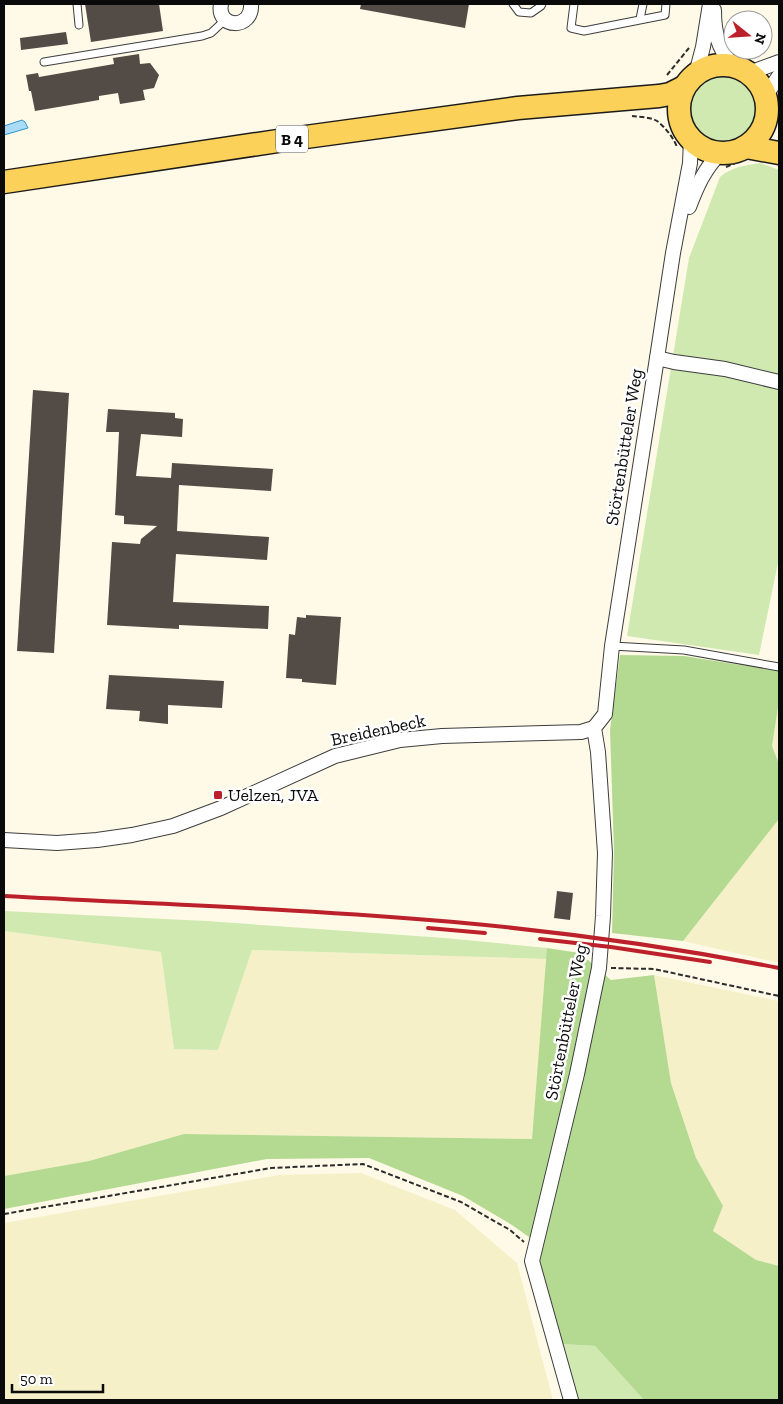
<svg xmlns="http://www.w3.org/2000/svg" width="783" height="1404" font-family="'Zilla Slab',serif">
  <rect width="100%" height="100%" fill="#fffae7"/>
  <g fill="#f5f0c8">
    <path d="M779,701V764L772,746Z"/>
    <path d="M779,819V963L683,941Z"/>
    <path d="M4,931L161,952L174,1049L218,1050L252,950L547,959L532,1139L184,1134L89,1161L4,1176Z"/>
    <path d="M654,975L779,1001V1266L756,1260L713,1231L723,1206L696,1158L671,1083Z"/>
    <path d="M361,1173L455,1210L517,1263L553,1400H4V1223L279,1175Z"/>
  </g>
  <g fill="#cfe9b1">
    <circle cx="723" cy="109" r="38"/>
    <path d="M761,163L779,170V558L759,655L627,636L689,258L720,177C731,167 746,165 761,163Z"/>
    <path d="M4,911L206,921L445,938L547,948V959L252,950L218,1050L174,1049L161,952L4,931Z"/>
    <path d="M562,1344L595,1346L644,1400H578Z"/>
  </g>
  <g fill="#b3da90">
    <path d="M620,655L684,656L779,671V701L772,746L779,764V819L683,941L612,933L614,852L610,730Z"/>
    <path d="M547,948L580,953L611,980L654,975L671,1083L696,1158L723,1206L713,1231L756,1260L779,1266V1400H644L595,1346L562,1344L538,1262L543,1247L512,1225L463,1196L369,1158L267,1159L4,1209V1176L89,1161L184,1134L532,1139Z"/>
  </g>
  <path fill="#abdcf7" stroke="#3193cf" d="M22,120L25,122L28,128L4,135V126Z"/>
  <g fill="#534b46">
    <path d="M85,4H159L163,31L91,42Z"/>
    <path d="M361,4H469L465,28L360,9Z"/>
    <path d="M66,32L68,44L21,50L20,38Z"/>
    <path d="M139,54L140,64L150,63L159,75L154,88L143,90L145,100L120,104L118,93L99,96V100L35,111L31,91H29L26,75L38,73L39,77L114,64L113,58Z"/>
    <path d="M33,390L69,393L54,653L17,651Z"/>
    <path d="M108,409L175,413V418L183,419L182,437L141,434L136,476L171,478L172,463L273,469L271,491L179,485L177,531L269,537L267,560L176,554L173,602L269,606L268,629L179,625V629L107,625L112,542L140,544L141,539L157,526L124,524V516L115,515L119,432H106Z"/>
    <path d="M306,615L341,617L336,685L302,682V679L286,678L289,634L295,635L297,617L306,618Z"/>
    <path d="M109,675L224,681L222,708L168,705V724L139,721L140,711L106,709Z"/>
    <path d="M557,891L573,893L570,920L554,918Z"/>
  </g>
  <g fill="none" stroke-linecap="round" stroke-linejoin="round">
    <defs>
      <g id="service">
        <path d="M77,4L79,25"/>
        <path d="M513,4L519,12L531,13L541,6L542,4"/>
        <path d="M574,4L571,28L584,31L665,15L666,4"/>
        <path d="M640,19L643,4"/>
        <path d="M44,62L202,36L211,33L225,20"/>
        <path d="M612,646L684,650L779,667"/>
      </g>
      <g id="minor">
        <path d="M221,4C216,29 253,30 251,4"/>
        <path d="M714,10C714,33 718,47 732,65"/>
        <path d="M749,73L779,62"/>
        <path d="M696,74L703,47L710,4"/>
        <path d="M766,95L779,76"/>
        <path d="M689,207C697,186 704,170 720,153"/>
        <path d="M657,358L674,362L725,369L779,382"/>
        <path d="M4,840L57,843L97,840L132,835L173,826L221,808L335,756L400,740L442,736L581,732L594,728"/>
        <path d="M571,1400L532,1261L577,1074L599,968L603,916L605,853L598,752L594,728L605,714L612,646L657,358L673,253L690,163L691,139"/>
      </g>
      <g id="primary">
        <circle cx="723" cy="109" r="44"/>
        <path d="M746,147L779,153"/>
        <path d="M4,182L291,139L518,108L659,96L670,94L684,87"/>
      </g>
    </defs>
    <use href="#service" stroke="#3d3d3d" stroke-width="9"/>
    <use href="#minor" stroke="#3d3d3d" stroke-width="16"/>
    <use href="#primary" stroke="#1b1b1b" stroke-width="25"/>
    <g stroke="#2c2c2c" stroke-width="2" stroke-dasharray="5 2.5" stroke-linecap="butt">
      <path d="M739,50L756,57"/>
      <path d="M667,75L689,48"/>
      <path d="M632,116C640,117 650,117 657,121C665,127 673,137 677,147"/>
      <path d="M726,167L738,162"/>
      <path d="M611,968L654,969L779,996"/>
      <path d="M4,1214L271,1168L363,1164L461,1202L510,1230L524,1242"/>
    </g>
    <use href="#service" stroke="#fff" stroke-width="7"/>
    <use href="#minor" stroke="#fff" stroke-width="14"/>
    <use href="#primary" stroke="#fcd15a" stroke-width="22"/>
    <g stroke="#bc212b" stroke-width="4">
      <path d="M4,896C154,904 304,909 454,922C563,932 672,947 779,968"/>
      <path d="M428,928L485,933"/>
      <path d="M540,939L611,947L710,962"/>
    </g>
  </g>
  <rect fill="#bc212b" stroke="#fff" stroke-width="2" x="213" y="790" width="10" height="10" rx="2.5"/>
  <g text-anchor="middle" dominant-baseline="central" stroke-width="5" stroke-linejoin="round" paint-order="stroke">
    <rect fill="#fff" stroke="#545454" stroke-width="1" x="276" y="125.5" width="32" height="27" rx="4"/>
    <g font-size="16" font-weight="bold" fill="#0a0a0a">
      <text x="292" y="139">B 4</text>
    </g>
    <g font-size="18" fill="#0a0a0a" stroke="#fff">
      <text transform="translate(624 447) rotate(-81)">Störtenbütteler Weg</text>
      <text transform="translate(378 730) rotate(-12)">Breidenbeck</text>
      <text transform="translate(566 1022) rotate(-79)">Störtenbütteler Weg</text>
    </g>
    <g font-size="18" fill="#0a0a0a" stroke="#fff" text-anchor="start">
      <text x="228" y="795">Uelzen, JVA</text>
    </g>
  </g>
  <rect width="783" height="1404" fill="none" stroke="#0a0a0a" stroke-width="10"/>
  <g transform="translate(748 35) rotate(107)"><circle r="24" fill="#ffffff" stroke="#9d9d9d"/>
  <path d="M0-4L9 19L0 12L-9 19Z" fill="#bc212b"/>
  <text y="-8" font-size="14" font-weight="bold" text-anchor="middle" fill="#0a0a0a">N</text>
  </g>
  <path d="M12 1384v8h91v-8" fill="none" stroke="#0a0a0a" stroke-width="2.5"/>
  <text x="20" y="1384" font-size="15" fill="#0a0a0a" stroke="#ffffff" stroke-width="4" paint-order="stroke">50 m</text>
</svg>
